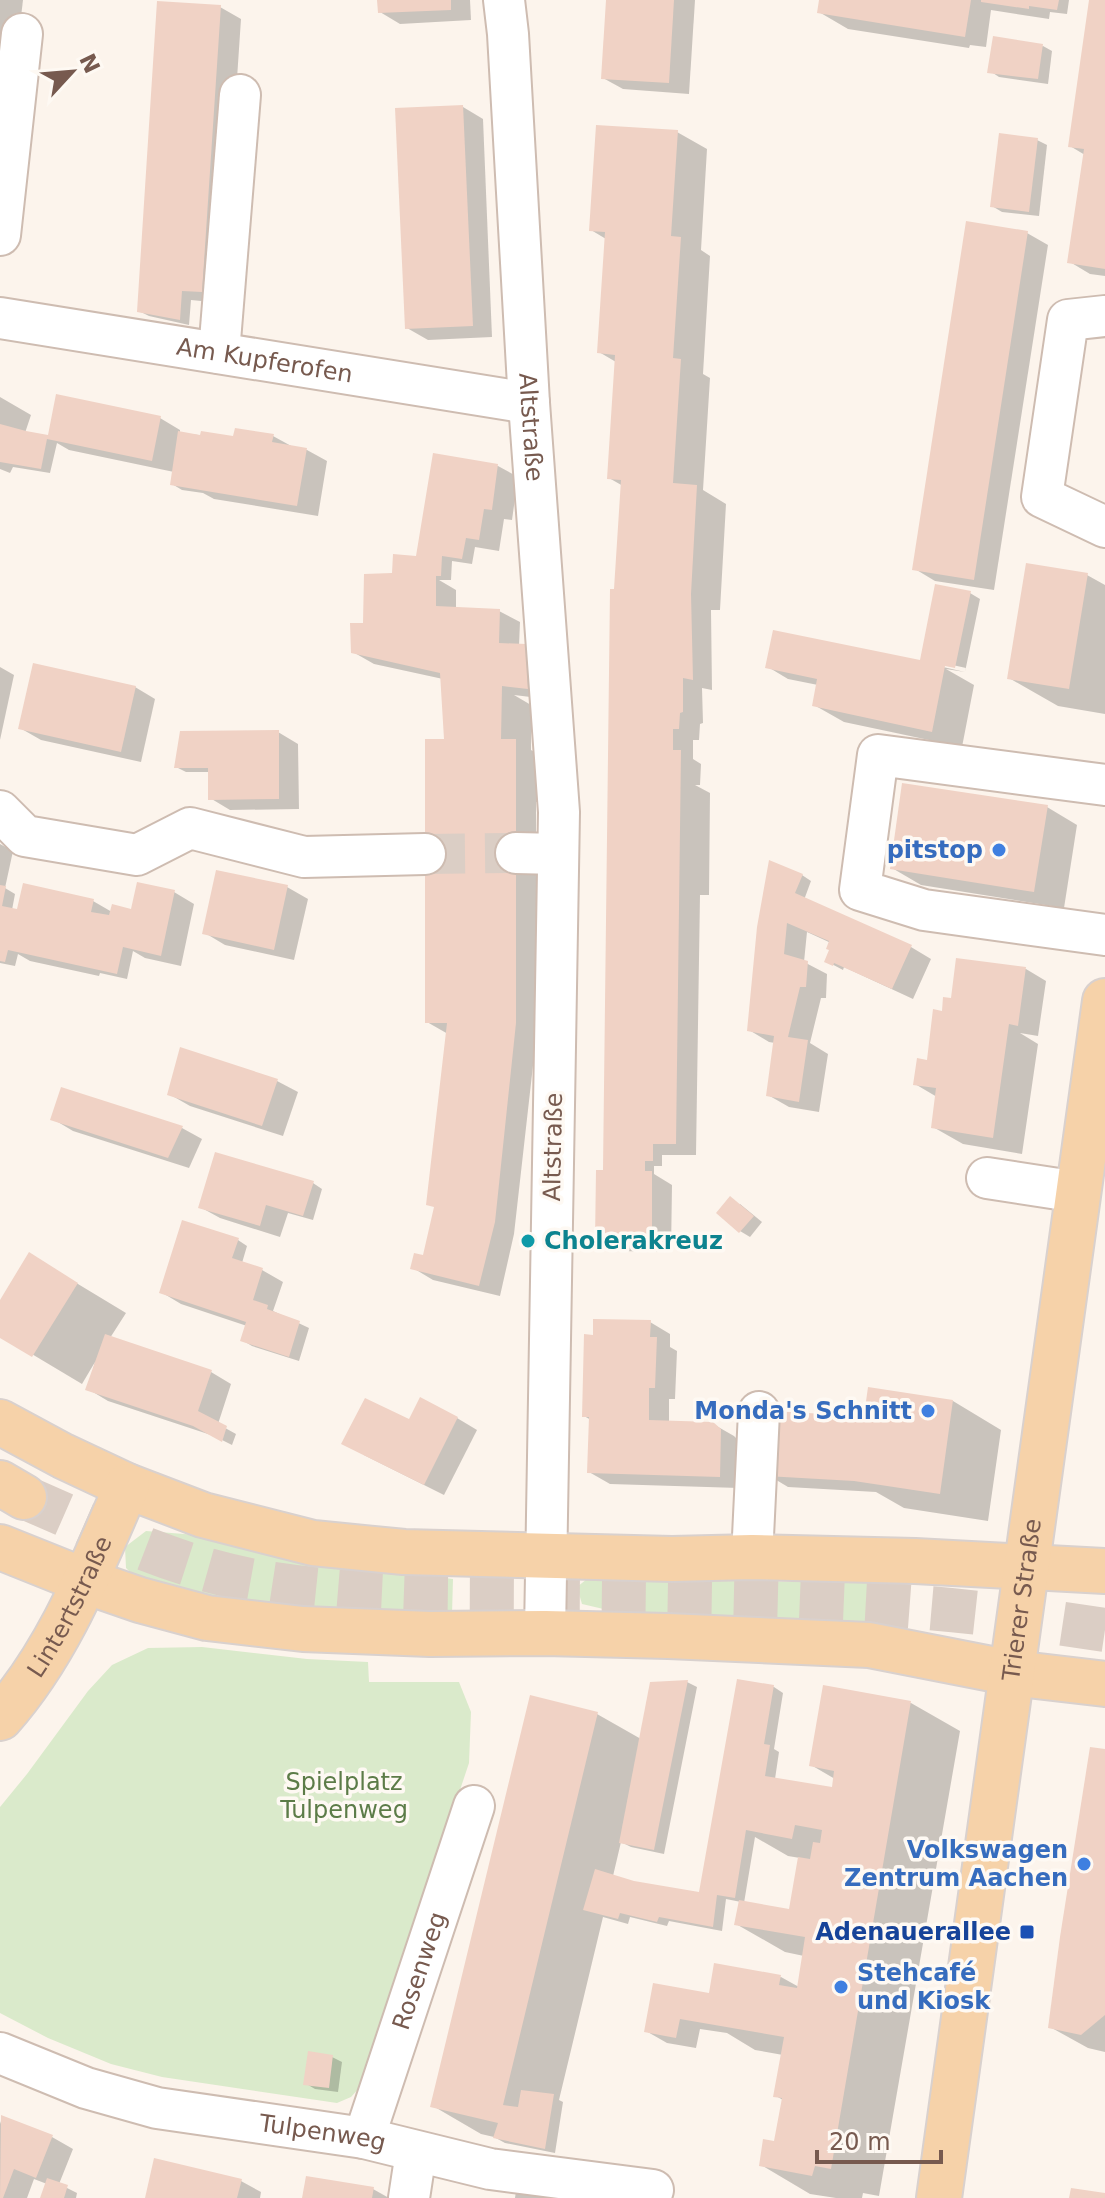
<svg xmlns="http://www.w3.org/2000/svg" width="1105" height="2198" font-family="'DejaVu Sans',sans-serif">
  <rect width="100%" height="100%" fill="#fcf4ec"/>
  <g fill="#daeacb">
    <path d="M146,1531L197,1535L310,1562L453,1579L452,1614L307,1612L141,1583L126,1568L125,1547Z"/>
    <path d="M587,1579L897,1583L894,1625L612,1611L582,1604L577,1587Z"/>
    <path d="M202,1647L307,1659L368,1662L369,1682H459L471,1712L469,1763L361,2086L351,2097L337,2103L162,2077L111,2064L48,2038L0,2013V1807L27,1774L88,1691L112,1665L148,1648Z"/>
  </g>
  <g fill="#0003" fill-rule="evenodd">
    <path d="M0,0H23L0,194Z"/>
    <path d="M379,0H470L471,20L400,24L380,12Z"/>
    <path d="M608,0H695L689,94L623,89L603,78Z"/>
    <path d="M821,0H1069L1067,14L1050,12L1049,19L991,10L986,47L970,45L969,48L848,29L819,12Z"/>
    <path d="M1091,0H1105V276L1090,274L1070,262L1085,155L1070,146Z"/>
    <path d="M220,7L241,19L222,303L191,300L189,325L149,316L139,311Z"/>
    <path d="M1043,46L1052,51L1048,84L999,77L990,71Z"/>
    <path d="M463,107L483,119L492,337L428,340L407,328Z"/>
    <path d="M677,132L707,149L701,250L710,256L703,374L710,378L703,490L726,504L720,610H711L712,690L702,688L703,723L700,724L699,740H693V759L701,764L700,785H695L710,793L709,895H700L696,1155H662V1166H654V1174L672,1185L671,1252L617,1251L597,1239L605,1172L616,591L623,486L609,478L616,362L599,352L606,239L591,230Z"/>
    <path d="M1037,140L1047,145L1039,216L1002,212L992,206Z"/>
    <path d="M1027,233L1048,245L994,590L935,581L915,569Z"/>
    <path d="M0,397L31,415L25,433L47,436L160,418L180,430V433L235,439L273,436L293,447L307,450L327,461L318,516L214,499L203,493L182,490L172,484L174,472L69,450L57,443L50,473L13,467L10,473L0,469Z"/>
    <path d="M435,455L498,466L518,477L512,520L504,519L499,551L475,547L472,564L452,561L451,580H439L456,590V608L499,611L520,622L519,646H525L546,658L547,699L514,695L531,705V750L545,758V802H536V877L545,882L536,1039L514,1234L500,1296L433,1280L413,1268L424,1258L436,1208L448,1034L427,1022L446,741L443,679L374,664L353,652L365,625L417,558Z"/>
    <path d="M1087,575L1105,585V714L1058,706L1009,678Z"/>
    <path d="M970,593L980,599L965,672L946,669L974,685L962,747L844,722L814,705L818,685L788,679L768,667L930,664L965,672L966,668L930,660Z"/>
    <path d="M0,667L14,675L0,740Z"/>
    <path d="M135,687L155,699L141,762L41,740L20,728Z"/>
    <path d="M278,732L298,744L299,809L230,810L210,798V772H186L176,767Z"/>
    <path d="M1047,807L1077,825L1064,908L921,885L892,868Z"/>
    <path d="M0,844L13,851L5,888L15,894L12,910L93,901L112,912L130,911L174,892L194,904L181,966L145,958L133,951L127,979L100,973L99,976L30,961L18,954L15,966L0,963Z"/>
    <path d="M802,875L811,881L804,900L911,947L931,959L913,999L844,967L843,970L826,961L832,950L831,943L807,932L804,962L827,974L826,998H821L810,1043L828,1054L819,1112L789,1107L768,1095L775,1043L769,1042L749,1030L759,928Z"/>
    <path d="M287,887L308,899L294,960L225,945L205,933Z"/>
    <path d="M958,960L1026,969L1046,981L1038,1036L1020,1033L1038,1044L1022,1154L963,1144L933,1127L937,1097L915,1084L928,1062L952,1015Z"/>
    <path d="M277,1081L298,1092L283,1136L190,1106L169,1094Z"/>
    <path d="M53,1119L182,1128L202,1139L189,1168L73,1131Z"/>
    <path d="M313,1183L322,1189L313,1220L288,1213L280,1237L220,1218L200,1207Z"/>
    <path d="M740,1204L762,1222L750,1237L740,1231Z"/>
    <path d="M238,1240L247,1246L242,1263L262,1270L283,1282L273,1311L309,1328L299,1361L252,1346L242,1340L247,1326L181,1304L161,1292Z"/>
    <path d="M30,1255L126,1313L110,1338L211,1372L231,1384L218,1424L236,1434L232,1445L214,1436L108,1401L88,1389L95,1362L82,1384L0,1335V1303Z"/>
    <path d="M650,1322L670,1334V1347L677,1351L675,1399H669V1423L713,1424L734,1436L740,1442L739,1488L610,1484L589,1472L591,1420L584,1416L594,1337Z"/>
    <path d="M953,1401L1001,1430L988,1521L904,1508L876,1492L788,1487L768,1475L865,1418Z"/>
    <path d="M457,1418L477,1430L444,1495L364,1455L410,1422Z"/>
    <path d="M738,1681L774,1687L783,1693L774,1749L779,1752L775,1779L833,1790L835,1779L811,1765L824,1688L911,1703L960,1731L879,2196L863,2193L862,2198H836L810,2194L761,2165L776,2143L783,2100L776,2096L783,2055L755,2050L727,2033L700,2029L696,2048L667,2043L646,2031L711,1995L781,1977L799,1987L804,1956L785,1952L736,1924L741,1902L726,1899L722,1931L669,1921L667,1926L630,1917L628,1924L603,1917L559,2100L563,2102L555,2153L505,2143L494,2137L481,2134L433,2106L597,1714L641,1739L687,1682L697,1687L664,1854L631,1847L621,1842L613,1876L634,1883L701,1894ZM755,1837L788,1856L800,1858L791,1911L744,1903Z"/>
    <path d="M1105,1752V2052L1088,2048L1050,2027Z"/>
    <path d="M332,2057L342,2062L338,2092L315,2089L305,2083Z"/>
    <path d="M2,2118L52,2137L73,2149L59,2184L77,2193L76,2198H42L47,2184L34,2179L27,2198H0V2124Z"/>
    <path d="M241,2181L261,2192L260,2198H147Z"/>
    <path d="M373,2189L389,2198H304Z"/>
    <path d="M516,2191L561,2198H515Z"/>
  </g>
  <g fill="#f0d2c5">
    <path d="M377,0H451V10L378,13Z"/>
    <path d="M606,0H674L669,83L601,79Z"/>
    <path d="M819,0H971L965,37L817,13Z"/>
    <path d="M981,0H1059L1057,10L1029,6V9L981,2Z"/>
    <path d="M1089,0H1105V269L1067,263L1084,149L1068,147Z"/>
    <path d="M157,1L221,5L202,292L182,291L180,320L137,312Z"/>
    <path d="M993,36L1043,44L1038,79L987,73Z"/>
    <path d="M463,105L473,326L405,329L395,108Z"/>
    <path d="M596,125L678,130L671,236L681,237L673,358L681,359L673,483L697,485L691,594L693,680L683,678V712L680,713L679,729H673V750H681L676,1144H653V1161H645V1171H652V1242L595,1241L596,1170H603L610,589H614L621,480L607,479L615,355L597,353L605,232L589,231Z"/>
    <path d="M999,133L1038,138L1029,212L990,207Z"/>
    <path d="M966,221L1028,231L974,580L912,570Z"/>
    <path d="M56,394L161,416L152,461L47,439L41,469L0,462V424L26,431L48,435Z"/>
    <path d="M235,428L274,434L272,442L307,448L297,506L170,485L178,431L200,435L201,431L233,436Z"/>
    <path d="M433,453L498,464L492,510L484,509L479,540L466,538L462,559L442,556L441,576H436V606L500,609L499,643L526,644L528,689L502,686L501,739H516V1023L495,1222L479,1286L410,1269L414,1253L423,1255L434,1207L426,1205L447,1023H425V739H444L440,673L351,653L350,623H363L364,574L392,573L393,554L416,556Z"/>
    <path d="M1026,563L1088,573L1069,689L1007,679Z"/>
    <path d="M935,584L971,591L955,668L945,666L932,732L812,706L817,679L765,668L773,630L920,660Z"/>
    <path d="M33,663L136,686L121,752L18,729Z"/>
    <path d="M279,730V799L208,800V768H174L180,731Z"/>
    <path d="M902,783L1048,805L1034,892L890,869Z"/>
    <path d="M769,860L803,874L795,893L912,945L892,989L834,963L833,966L824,962L829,950L826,949L829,941L787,923L784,954L808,961L806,987H800L788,1037L808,1040L799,1102L766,1096L774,1036L747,1031L757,927Z"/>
    <path d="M216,870L288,885L274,950L202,934Z"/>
    <path d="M137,882L175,890L161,956L123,947L117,974L8,950L5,962L0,961V885L6,886L2,906L17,909L23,883L94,899L91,912L109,915L112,904L131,909Z"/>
    <path d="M956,958L1026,967L1018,1026L1009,1024L993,1138L931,1128L936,1088L913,1085L917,1058L927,1060L933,1009L942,1011L943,997L951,998Z"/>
    <path d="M180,1047L278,1079L262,1126L167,1095Z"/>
    <path d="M61,1087L183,1126L168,1158L50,1120Z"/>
    <path d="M215,1152L314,1181L303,1216L266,1205L260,1226L198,1208Z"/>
    <path d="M730,1196L754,1216L739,1233L716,1213Z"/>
    <path d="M182,1220L239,1238L232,1258L263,1268L253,1300L268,1305L267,1309L300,1321L289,1357L240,1341L246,1322L159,1293Z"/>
    <path d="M29,1252L78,1283L32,1357L0,1338V1300Z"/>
    <path d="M593,1319L651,1320L650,1337H657L655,1388H649V1420L713,1422L721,1429L720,1477L587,1473L589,1417H582L584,1334L593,1335Z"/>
    <path d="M105,1334L212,1370L198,1411L227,1426L222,1442L193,1426L85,1390Z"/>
    <path d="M868,1387L953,1400L940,1494L854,1481L766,1476L769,1411L864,1416Z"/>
    <path d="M420,1397L458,1417L424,1485L341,1444L365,1398L409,1419Z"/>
    <path d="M737,1679L774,1685L764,1744L770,1745L765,1776L832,1787L834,1771L809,1766L823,1685L911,1701L831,2169L815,2166L812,2176L759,2166L763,2139L774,2141L782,2098L773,2097L784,2037L680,2019L676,2038L644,2032L653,1983L709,1993L714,1963L781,1975L779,1985L797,1988L805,1937L734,1925L739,1900L789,1909L798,1857L810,1859L813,1842L820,1843L822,1830L795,1825L792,1839L746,1830L735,1898L717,1895L713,1927L659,1917L657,1922L620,1913L618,1919L583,1910L595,1869L634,1881L699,1892Z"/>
    <path d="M688,1680L654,1850L619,1843L650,1682Z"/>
    <path d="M530,1695L598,1712L503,2105L518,2107L521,2090L554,2094L545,2149L493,2138L498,2123L430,2107Z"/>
    <path d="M1090,1747L1105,1749V2015L1081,2035L1048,2028L1060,1937Z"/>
    <path d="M308,2051L333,2055L329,2088L303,2085Z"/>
    <path d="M1,2115L53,2135L36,2178L14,2169L3,2198H0Z"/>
    <path d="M154,2158L242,2179L237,2198H145Z"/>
    <path d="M306,2176L374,2187L372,2198H302Z"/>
    <path d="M47,2178L68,2185L64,2198H40Z"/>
    <path d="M1071,2188L1105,2193V2198H1069Z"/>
  </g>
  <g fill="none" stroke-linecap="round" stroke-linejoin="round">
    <path stroke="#dbcec5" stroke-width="40" stroke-dasharray="40 20" stroke-linecap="butt" d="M425,854L516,853"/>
    <path stroke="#dbcec5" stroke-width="44" stroke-dasharray="44 22" stroke-linecap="butt" d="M24,1497C98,1529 171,1565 250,1580C366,1601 483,1595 600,1597C690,1598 781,1599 871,1604C949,1608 1028,1618 1105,1630"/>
    <defs>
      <g id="minor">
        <path id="s1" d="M504,0L508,34L529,403L559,812L545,1633"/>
        <path d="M0,235L22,34"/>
        <path d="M1105,316L1068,320L1042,497L1105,527"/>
        <path id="s2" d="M0,318L529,403"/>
        <path d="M219,353L240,95"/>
        <path d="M1105,785L878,755L860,890L924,910L1105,935"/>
        <path d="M0,811L25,836L137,855L190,828L304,857L425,854"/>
        <path d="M516,853L558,854"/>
        <path d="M987,1178L1078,1192"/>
        <path d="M752,1557L759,1412"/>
        <path id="s3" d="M0,2053L86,2088L157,2108L364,2138L490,2169L653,2190"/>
        <path id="s4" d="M364,2138L474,1806"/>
        <path d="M409,2198L416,2152"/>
      </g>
      <g id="major">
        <path d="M0,1422L63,1456L127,1486L203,1515L313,1543L404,1552L672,1559L752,1557L915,1561L1105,1571"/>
        <path d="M0,1483L24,1497"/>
        <path d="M0,1547L85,1581L140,1600L207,1618L303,1629L430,1634L545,1633L668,1636L869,1645L1012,1673L1105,1684"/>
        <path id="s5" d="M0,1718C59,1652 92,1566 127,1486"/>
        <path id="s6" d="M939,2198L1105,1001"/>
      </g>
    </defs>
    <use href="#minor" stroke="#cebcb1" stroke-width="44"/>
    <use href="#major" stroke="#d9d1ce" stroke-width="48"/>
    <use href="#minor" stroke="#fff" stroke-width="40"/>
    <use href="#major" stroke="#f6d2a9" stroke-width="44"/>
  </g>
  <g fill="#3f7fe0" stroke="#fef9f3" stroke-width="3">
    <circle cx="999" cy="850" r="8"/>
    <circle cx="928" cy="1411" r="8"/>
    <circle cx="1084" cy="1864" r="8"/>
    <circle cx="841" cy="1987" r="8"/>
  </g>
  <circle fill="#0f9aa8" stroke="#fef9f3" stroke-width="3" cx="528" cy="1241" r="8"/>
  <rect fill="#1a4fb4" stroke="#fef9f3" stroke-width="3" x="1019" y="1924" width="16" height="16" rx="4"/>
  <g text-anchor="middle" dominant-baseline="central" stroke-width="7" stroke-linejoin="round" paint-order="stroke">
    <g font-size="24" fill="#775a4f" stroke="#fef9f3">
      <text stroke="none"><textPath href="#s2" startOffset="268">Am Kupferofen</textPath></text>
      <text stroke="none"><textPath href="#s1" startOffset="428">Altstraße</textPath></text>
      <text transform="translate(553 1147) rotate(-89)">Altstraße</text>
      <text stroke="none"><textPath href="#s6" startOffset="604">Trierer Straße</textPath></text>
      <text stroke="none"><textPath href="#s5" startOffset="132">Lintertstraße</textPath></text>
      <text stroke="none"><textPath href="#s4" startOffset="176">Rosenweg</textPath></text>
      <text stroke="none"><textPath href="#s3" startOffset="334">Tulpenweg</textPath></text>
    </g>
    <g font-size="24" font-weight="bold" fill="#366cbe" stroke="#fef9f3" text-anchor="end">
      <text x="983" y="850">pitstop</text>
      <text x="912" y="1411">Monda's Schnitt</text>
      <text x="1068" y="1850">Volkswagen<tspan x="1068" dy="28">Zentrum Aachen</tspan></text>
      <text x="857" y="1973" text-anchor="start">Stehcafé<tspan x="857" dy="28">und Kiosk</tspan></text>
    </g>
    <g font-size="24" font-weight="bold" fill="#0d838f" stroke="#fef9f3" text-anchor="start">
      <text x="544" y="1241">Cholerakreuz</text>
    </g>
    <g font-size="24" fill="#5c7c48" stroke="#fef9f3">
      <text x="344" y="1782">Spielplatz<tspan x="344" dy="28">Tulpenweg</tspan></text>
    </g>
    <g font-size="24" font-weight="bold" fill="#164399" stroke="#fef9f3" text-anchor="end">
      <text x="1011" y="1932">Adenauerallee</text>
    </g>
  </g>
  <g transform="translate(72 72) rotate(64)" stroke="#fef9f3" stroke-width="6" paint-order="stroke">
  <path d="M0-6L14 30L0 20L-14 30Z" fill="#775a4f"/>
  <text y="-12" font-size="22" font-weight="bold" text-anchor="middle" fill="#775a4f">N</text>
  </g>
  <path d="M817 2150v12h124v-12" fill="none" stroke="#775a4f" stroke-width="4"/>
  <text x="829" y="2150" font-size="24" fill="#775a4f" stroke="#fef9f3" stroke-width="6" paint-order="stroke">20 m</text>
</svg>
